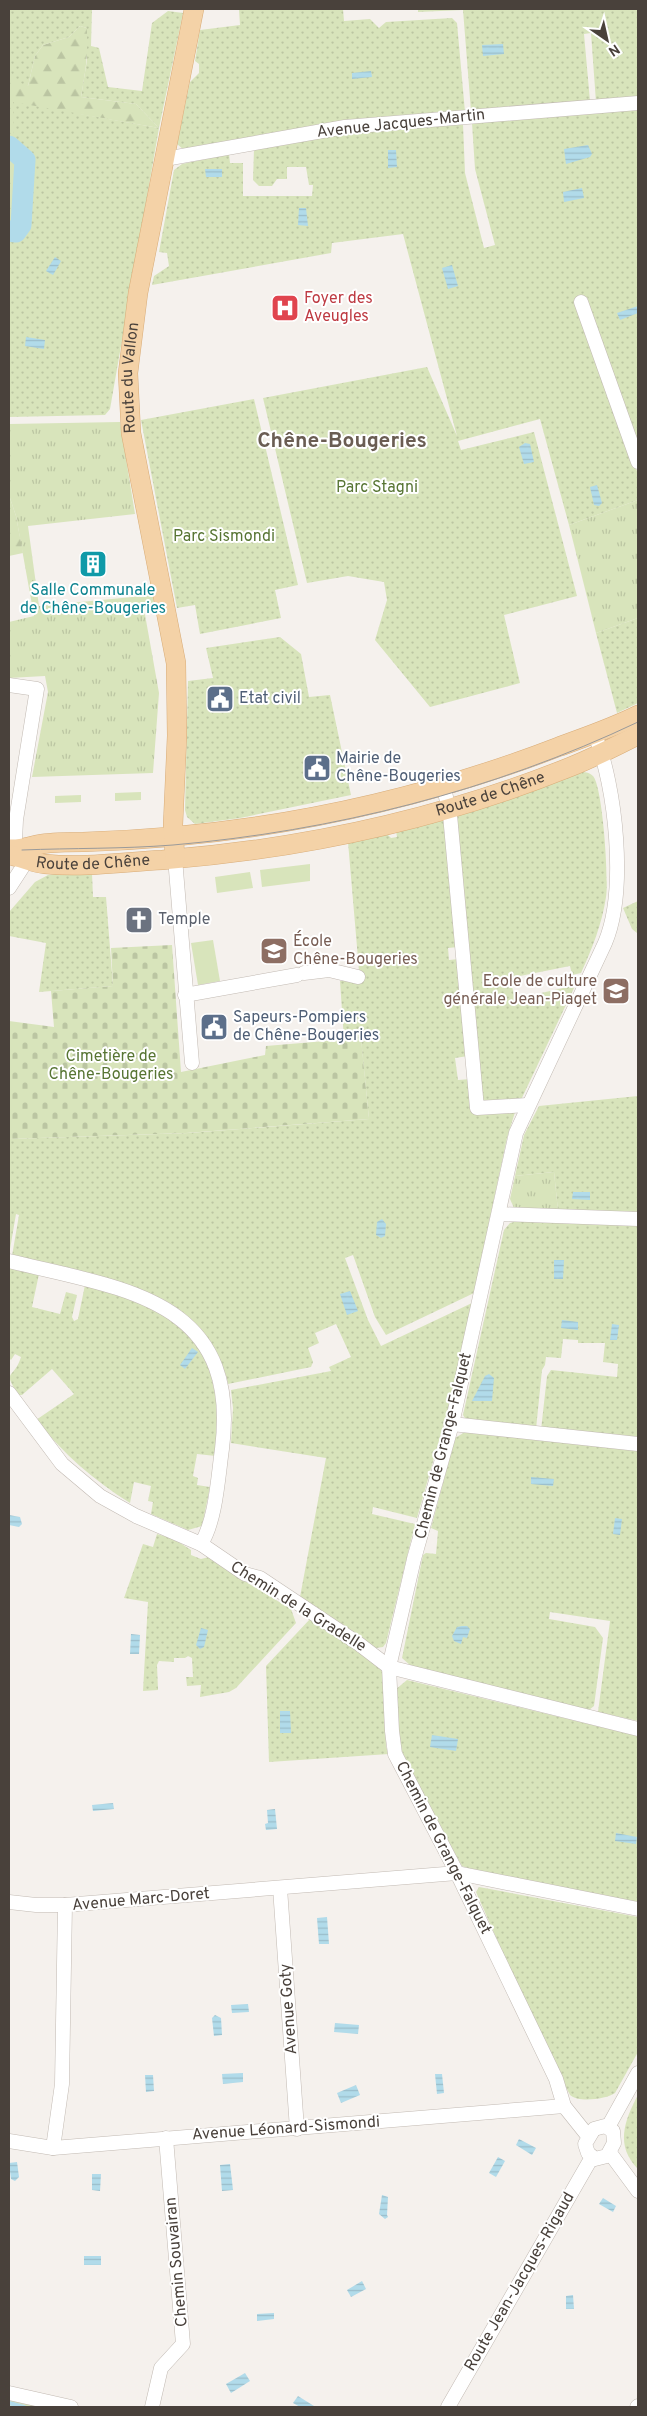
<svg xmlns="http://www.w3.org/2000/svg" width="647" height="2416" font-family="Overpass,sans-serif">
  <defs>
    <pattern id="grass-tufts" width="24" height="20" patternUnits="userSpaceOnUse" patternTransform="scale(1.25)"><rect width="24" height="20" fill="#d8e4bb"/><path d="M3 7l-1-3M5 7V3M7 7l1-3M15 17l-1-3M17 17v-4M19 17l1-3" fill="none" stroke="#bbc5a2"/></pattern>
    <pattern id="forest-firs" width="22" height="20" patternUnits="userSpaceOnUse" patternTransform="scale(1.25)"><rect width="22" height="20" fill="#d8e4bb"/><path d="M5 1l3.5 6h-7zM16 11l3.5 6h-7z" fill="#bbc5a2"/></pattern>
    <pattern id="cemetery-stones" width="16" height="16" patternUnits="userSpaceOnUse" patternTransform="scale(1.25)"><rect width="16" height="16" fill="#d8e4bb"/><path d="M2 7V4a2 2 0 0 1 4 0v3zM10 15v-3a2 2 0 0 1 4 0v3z" fill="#bbc5a2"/></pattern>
    <pattern id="park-dots" width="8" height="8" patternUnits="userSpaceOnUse" patternTransform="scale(1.25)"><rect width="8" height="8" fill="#d8e4bb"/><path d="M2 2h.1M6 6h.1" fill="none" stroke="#bbc5a2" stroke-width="1.8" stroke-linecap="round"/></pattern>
    <pattern id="water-rules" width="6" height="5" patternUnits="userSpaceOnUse" patternTransform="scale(1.25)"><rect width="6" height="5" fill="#b1dbea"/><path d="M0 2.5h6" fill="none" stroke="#9abdca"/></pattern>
  </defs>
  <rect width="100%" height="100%" fill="#f5f1ed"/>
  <g fill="url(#grass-tufts)">
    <path d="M120,422L135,514L28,526L39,606L153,595L154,606L144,609L159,693L153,773L32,777L48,692L45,676L9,678V622L34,616L16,516L9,495V424Z"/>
    <path d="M638,500V618L596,633L569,525Z"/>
    <path d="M554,1172L558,1211L514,1208L510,1199L515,1176Z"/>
  </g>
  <g fill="url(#forest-firs)">
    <path d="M80,26L87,28C89,51 85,74 81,97L136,104L159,128L78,114L58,209L9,258V64L28,86L35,56L43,45L69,37Z"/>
    <path d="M9,495L16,516L23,553L9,556Z"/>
    <path d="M9,2397L53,2407H9Z"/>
  </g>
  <path fill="url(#cemetery-stones)" d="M172,945L181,1072L265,1055L266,1046L361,1038L369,1119L186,1133L9,1139V1021L54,1027L51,991L113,986L111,948Z"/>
  <g fill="url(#park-dots)">
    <path d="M9,9H92L91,46L99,48L108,87L142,91L152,23L168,11L183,13L159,128L110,409L105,415L9,417V235H15L23,229L31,159L14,146L13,102L159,128L136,104L81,97L87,60V28L80,26L69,37L43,45L35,56L28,86L13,80L9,64Z"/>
    <path d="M239,9H343L344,21L370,19L379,28L386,22L452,18L457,23L465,112L184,150L177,144L190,82L199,73V64L195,61L200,30L240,25Z"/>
    <path d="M418,9H638V98L596,102L591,33L584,34L590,101L471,111L463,10L418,12Z"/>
    <path d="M638,109V447L589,310L590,307L587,297L574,300L638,474V500L569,525L540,419L458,441L461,450L534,432L577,596L504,615L520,683L430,707L375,640L387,600L384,582L348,576L307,583L263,398L427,367L457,436L403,234L332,243L331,253L152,285L154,276L169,266L167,253L159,252L174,170L182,164L229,154L230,163H243V196H312L313,185H309L306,167H287V179H277L272,186H259L253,180L254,149L326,135L463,124L465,173L484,248L495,245L475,169L472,123Z"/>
    <path d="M254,399L298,585L275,590L281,618L200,634L195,605L177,608L141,420Z"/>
    <path d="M638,618V703L617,713L596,633Z"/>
    <path d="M280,637L301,654L309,697L330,695L351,795L240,818L195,824L187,817L185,810L188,681L213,678L206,648Z"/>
    <path d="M579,772C585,772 589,772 593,776C603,787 609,881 606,897C602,924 592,949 581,973L572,975L570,966L510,978L515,999L572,986L574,988L520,1102L482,1105L454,824L458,814Z"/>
    <path d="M438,820L444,821L446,825L458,947L448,948L449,960L459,959L468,1056L455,1058L458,1080L471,1079L474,1112L516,1109L507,1138L474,1293L386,1335L375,1317L353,1255L345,1258L368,1320L381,1346L472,1303L455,1384L417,1518L373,1507L372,1514L415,1524L386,1643L383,1647L376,1648L300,1597L326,1458L231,1443L233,1408L231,1390L331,1371L329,1367L351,1357L336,1324L315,1333L319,1343L308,1348L313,1362L311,1367L228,1384C226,1373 222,1365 217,1355C191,1301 144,1289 90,1275C64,1269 38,1263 12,1256L19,1215L16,1214L9,1255V1139L189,1133L369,1119L361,1039L344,1040L340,981L357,980L360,982L348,842L387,834L391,838L397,837L396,831Z"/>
    <path d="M64,873H92L93,897H106L113,986L39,992L46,943L9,936V912L16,904L35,882L48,875Z"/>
    <path d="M638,901V933H637L632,929L623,908Z"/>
    <path d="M638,1096V1214L558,1211L554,1172L515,1176L524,1135L539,1106Z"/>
    <path d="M518,1221L638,1225V1440L541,1430L547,1376L551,1370L617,1377L618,1364L603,1362L605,1343H578V1340L563,1339L561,1358L546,1357L545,1365L542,1370L536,1429L467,1421L463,1415L504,1230L510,1223Z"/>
    <path d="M9,1266L39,1274L32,1307L60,1314L66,1292L77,1295L72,1317L74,1321L78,1319L85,1285L126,1295L180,1324L207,1358L217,1402L216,1456L197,1454L193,1476L198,1478L197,1485L210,1487L202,1526L188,1530L151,1514L153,1502L148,1501L151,1486L134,1482L130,1503C93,1480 64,1454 36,1420L74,1394L52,1369L22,1395H19C1,1369 14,1380 21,1357L15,1354L11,1360L9,1358Z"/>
    <path d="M465,1432L638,1451V1721L598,1712L610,1621L550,1612L549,1619L595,1627L603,1638L594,1706L589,1710L411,1666L402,1658L423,1555L426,1553L436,1554L438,1531L431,1528L455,1438Z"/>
    <path d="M157,1534L174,1539L191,1550V1555L201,1559L209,1557L251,1585L291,1609L296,1623L236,1688L229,1692L200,1697L201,1685L187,1686L186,1677H193L192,1658L188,1656L185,1658H174V1662L159,1661L157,1665L158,1690L143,1691L148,1602L124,1598L143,1544L153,1547Z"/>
    <path d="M310,1619L378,1665L384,1675L386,1747L389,1754L269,1762L266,1666Z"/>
    <path d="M407,1680L638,1736V1902L484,1874L462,1866L410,1774L398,1739L395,1690Z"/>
    <path d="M479,1887L638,1917V2052L615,2093C607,2099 578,2103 570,2095L543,2043L476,1892Z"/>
    <path d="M638,2095V2169C615,2146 624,2121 638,2095Z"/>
  </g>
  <g fill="#d8e4bb">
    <path d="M141,792V800L115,801V793Z"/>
    <path d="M81,795V802L55,803V796Z"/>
    <path d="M310,864V881L262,887L260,870Z"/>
    <path d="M250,872L253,888L217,893L215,877Z"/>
    <path d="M213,940L220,981L198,985L191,943Z"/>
  </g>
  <g fill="url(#water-rules)">
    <path d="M503,44L504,54L483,56L482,45Z"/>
    <path d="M371,71L372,77L352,79V73Z"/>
    <path d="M588,145L592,154L590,157L566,164L564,149Z"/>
    <path d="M388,150H396L397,167L388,168Z"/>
    <path d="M205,169H222V177H206Z"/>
    <path d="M582,188L584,198L564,202L563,192Z"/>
    <path d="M299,208H306L308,226L298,225Z"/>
    <path d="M55,257L61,261L60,263L53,275L46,271Z"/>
    <path d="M452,265L458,286L448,289L442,268Z"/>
    <path d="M638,306V313L620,320L617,313Z"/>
    <path d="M26,337L45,340L44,349L25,346Z"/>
    <path d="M525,443L530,444L534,462L524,464L519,447Z"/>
    <path d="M597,485L602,503L599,506L594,505L590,487Z"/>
    <path d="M573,1192H590V1200L572,1199Z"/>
    <path d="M382,1219L386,1224L385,1236L381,1238L376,1235L377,1222Z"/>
    <path d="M554,1260H564L563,1279H554Z"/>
    <path d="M350,1291L358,1311L347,1315L340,1294Z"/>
    <path d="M562,1320L578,1322V1330L561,1328Z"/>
    <path d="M612,1324L619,1325L617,1340H610Z"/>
    <path d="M192,1348L198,1352L185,1369L180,1365Z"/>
    <path d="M489,1374L494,1378L492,1401H472L485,1376Z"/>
    <path d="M531,1477L554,1479L553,1486L531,1484Z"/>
    <path d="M9,1515L20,1517L22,1524L19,1527L9,1525Z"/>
    <path d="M615,1518L622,1519L620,1535L613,1534Z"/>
    <path d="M462,1626H467L470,1629L467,1638L463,1637L461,1644L454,1641L452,1636L457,1627Z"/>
    <path d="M201,1628L208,1630L204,1647L200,1649L196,1645Z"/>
    <path d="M131,1634L140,1635L139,1654H130Z"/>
    <path d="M280,1711H290L291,1733H280Z"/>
    <path d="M432,1735L458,1739L456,1751L430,1747Z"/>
    <path d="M113,1803L114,1809L93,1811L92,1805Z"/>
    <path d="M275,1809L277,1829L266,1830L265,1824L268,1823L267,1810Z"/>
    <path d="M616,1833L637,1837L636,1844L615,1841Z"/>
    <path d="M327,1917L329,1944H319L317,1918Z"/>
    <path d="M248,2004L249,2012L232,2013L231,2005Z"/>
    <path d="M215,2015L221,2018L222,2035L214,2036L212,2018Z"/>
    <path d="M335,2023L359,2025L358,2034L334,2032Z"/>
    <path d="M243,2073V2082L223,2084L222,2074Z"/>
    <path d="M435,2074H442L444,2093L437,2094Z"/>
    <path d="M145,2075H153L154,2091L146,2092Z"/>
    <path d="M356,2085L360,2095L341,2103L337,2093Z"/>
    <path d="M519,2139L536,2148L532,2155L516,2145Z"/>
    <path d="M498,2157L505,2161L496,2177L489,2173Z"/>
    <path d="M17,2162L19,2177L15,2181L11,2179L9,2163Z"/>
    <path d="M230,2164L233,2190L222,2191L220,2165Z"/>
    <path d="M92,2174H101L100,2191L92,2190Z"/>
    <path d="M382,2195L388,2197L387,2215L388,2217L385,2219L379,2214Z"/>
    <path d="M603,2198L616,2206L613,2212L599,2204Z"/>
    <rect x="84" y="2256" width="17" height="9"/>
    <path d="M362,2281L366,2289L351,2297L347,2290Z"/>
    <path d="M573,2295L574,2309H566V2296Z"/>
    <path d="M274,2313V2319L257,2321V2314Z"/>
    <path d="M245,2373L250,2381L231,2393L226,2384Z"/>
    <path d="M298,2396L314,2406V2407H300L293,2403Z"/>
  </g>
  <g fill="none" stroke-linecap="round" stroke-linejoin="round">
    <path stroke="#b1dbea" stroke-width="4" d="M9,2403L24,2407"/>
    <path stroke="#b1dbea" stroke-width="21" d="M9,146L25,160L21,225L16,232L9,231"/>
    <defs>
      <g id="minor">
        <path d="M165,159L345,127L638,103"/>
        <path d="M581,302L638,462"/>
        <path d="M9,685L37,689L16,820L15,841L22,850"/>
        <path d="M444,788L450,815L477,1108L527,1105"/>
        <path d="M175,858L192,1063"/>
        <path d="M9,888L22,868V856"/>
        <path d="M304,973L329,970L358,977"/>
        <path d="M185,995L297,975"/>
        <path d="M499,1214L638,1219"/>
        <path d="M9,1261C122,1289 241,1298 222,1449C218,1477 216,1520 201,1544"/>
        <path d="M9,1393L62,1464L100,1496L136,1516L201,1544L245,1574L260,1578L359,1644L389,1667L638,1729"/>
        <path d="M452,1424L638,1444"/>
        <path d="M280,1888L297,2129"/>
        <path d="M9,1902L36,1905H65"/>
        <path d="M605,2126L613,2131L614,2143L607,2156L595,2159L588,2153L585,2144L594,2129Z"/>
        <path d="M608,2127L638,2073"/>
        <path d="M588,2136L564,2106L556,2079L457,1873L395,1754L392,1731L389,1667L414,1559L452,1424L516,1133L605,943C627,891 616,787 595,735"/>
        <path d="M9,2141L53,2148L564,2106"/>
        <path d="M53,2148L62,2084L65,1905L457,1873L638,1909"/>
        <path d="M610,2153L638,2191"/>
        <path d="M9,2393L71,2407"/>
        <path d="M152,2407L161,2368L183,2344L166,2138"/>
        <path d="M448,2407L592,2157"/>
        <path d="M637,2407L638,2406"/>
      </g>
      <g id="major">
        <path d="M9,849C22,850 29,846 42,844C55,842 69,842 83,842C246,837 405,806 558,747C585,737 612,728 638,715"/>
        <path id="s1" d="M9,855C22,857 32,863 45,864C83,868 124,862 162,860C301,849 441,819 570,767C593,758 616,746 638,735"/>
        <path id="s2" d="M175,858L173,825L177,736L176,663L131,433L128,373L138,293L194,9"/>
      </g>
    </defs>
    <use href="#minor" stroke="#c2bab3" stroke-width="15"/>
    <use href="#major" stroke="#d8ac78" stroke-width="20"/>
    <use href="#minor" stroke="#fff" stroke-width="14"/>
    <use href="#major" stroke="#f4d2a7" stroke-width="19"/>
    <path stroke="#9a9a9a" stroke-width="1" d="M22,850C72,848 122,849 173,845C333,831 493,791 638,722"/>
  </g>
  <defs>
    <symbol id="hospital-square" viewBox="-11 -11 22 22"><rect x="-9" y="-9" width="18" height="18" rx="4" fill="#e0444e" stroke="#fff"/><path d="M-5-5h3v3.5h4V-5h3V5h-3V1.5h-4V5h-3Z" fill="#fff"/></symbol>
    <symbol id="building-square" viewBox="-11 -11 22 22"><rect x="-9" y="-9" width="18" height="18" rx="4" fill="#0f9aa8" stroke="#fff"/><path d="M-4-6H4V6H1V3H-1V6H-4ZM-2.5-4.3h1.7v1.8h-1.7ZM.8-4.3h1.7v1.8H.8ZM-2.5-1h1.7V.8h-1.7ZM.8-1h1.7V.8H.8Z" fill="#fff"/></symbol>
    <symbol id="civic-square" viewBox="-11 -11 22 22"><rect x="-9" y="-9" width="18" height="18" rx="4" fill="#5c6f8a" stroke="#fff"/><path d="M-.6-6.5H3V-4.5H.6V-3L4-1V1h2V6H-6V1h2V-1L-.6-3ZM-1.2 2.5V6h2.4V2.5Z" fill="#fff"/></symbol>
    <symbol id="church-square" viewBox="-11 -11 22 22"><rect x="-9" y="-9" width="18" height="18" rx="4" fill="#6b7280" stroke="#fff"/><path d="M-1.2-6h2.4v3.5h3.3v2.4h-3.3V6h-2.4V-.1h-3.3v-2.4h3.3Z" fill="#fff"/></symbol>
    <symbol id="school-square" viewBox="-11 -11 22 22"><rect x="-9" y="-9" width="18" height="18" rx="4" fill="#8d6e63" stroke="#fff"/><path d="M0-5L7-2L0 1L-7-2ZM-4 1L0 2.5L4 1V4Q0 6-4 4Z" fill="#fff"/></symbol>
  </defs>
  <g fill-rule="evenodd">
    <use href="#hospital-square" x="269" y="292" width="32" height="32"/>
    <use href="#building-square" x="77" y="548" width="32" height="32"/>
    <use href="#civic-square" x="204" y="683" width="32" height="32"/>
    <use href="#civic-square" x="301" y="752" width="32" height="32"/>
    <use href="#church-square" x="123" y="904" width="32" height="32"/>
    <use href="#school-square" x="258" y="935" width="32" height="32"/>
    <use href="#school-square" x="600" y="975" width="32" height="32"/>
    <use href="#civic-square" x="198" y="1011" width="32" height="32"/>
  </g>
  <g text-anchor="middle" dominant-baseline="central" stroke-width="4" stroke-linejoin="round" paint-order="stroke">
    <g font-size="16" fill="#49413b" stroke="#fff">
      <text transform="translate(401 124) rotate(-6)">Avenue Jacques-Martin</text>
      <text stroke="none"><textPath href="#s2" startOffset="485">Route du Vallon</textPath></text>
      <text stroke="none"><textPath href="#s1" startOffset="490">Route de Chêne</textPath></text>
      <text stroke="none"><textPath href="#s1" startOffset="85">Route de Chêne</textPath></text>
      <text transform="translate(444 1446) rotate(-76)">Chemin de Grange-Falquet</text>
      <text transform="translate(298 1607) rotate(32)">Chemin de la Gradelle</text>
      <text transform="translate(443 1848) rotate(63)">Chemin de Grange-Falquet</text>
      <text transform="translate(141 1900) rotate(-5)">Avenue Marc-Doret</text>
      <text transform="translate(289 2009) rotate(-94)">Avenue Goty</text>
      <text transform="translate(286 2129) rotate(-4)">Avenue Léonard-Sismondi</text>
      <text transform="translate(177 2262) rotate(-95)">Chemin Souvairan</text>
      <text transform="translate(520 2282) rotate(-60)">Route Jean-Jacques-Rigaud</text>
    </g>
    <g font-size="16" fill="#be3a42" stroke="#fff" text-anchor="start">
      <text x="304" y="299">Foyer des<tspan x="304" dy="18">Aveugles</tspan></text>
    </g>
    <g font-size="16" fill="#577533" stroke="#fff">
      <text x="377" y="488">Parc Stagni</text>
      <text x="224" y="537">Parc Sismondi</text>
      <text x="111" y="1057">Cimetière de<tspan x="111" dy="18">Chêne-Bougeries</tspan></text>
    </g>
    <g font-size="16" fill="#0d838f" stroke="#fff">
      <text x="93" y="591">Salle Communale<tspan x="93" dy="18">de Chêne-Bougeries</tspan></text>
    </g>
    <g font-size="16" fill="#4e5e75" stroke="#fff" text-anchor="start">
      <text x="239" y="699">Etat civil</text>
      <text x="336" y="759">Mairie de<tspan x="336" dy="18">Chêne-Bougeries</tspan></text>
      <text x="233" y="1018">Sapeurs-Pompiers<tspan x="233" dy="18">de Chêne-Bougeries</tspan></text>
    </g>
    <g font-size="16" fill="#5b616d" stroke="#fff" text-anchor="start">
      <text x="158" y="920">Temple</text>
    </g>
    <g font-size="16" fill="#785e54" stroke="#fff" text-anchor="start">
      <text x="293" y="942">École<tspan x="293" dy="18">Chêne-Bougeries</tspan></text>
      <text x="597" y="982" text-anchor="end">Ecole de culture<tspan x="597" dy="18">générale Jean-Piaget</tspan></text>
    </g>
    <g font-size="21" font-weight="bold" fill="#6a5d53" stroke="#fff">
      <text x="342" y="441">Chêne-Bougeries</text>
    </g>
  </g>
  <rect width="647" height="2416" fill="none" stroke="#49413b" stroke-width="20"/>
  <g transform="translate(607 40) rotate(146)" stroke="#ffffff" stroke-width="4" paint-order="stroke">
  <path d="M0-4L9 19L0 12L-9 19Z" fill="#49413b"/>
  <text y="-8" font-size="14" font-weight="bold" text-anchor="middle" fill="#49413b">N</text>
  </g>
</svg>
